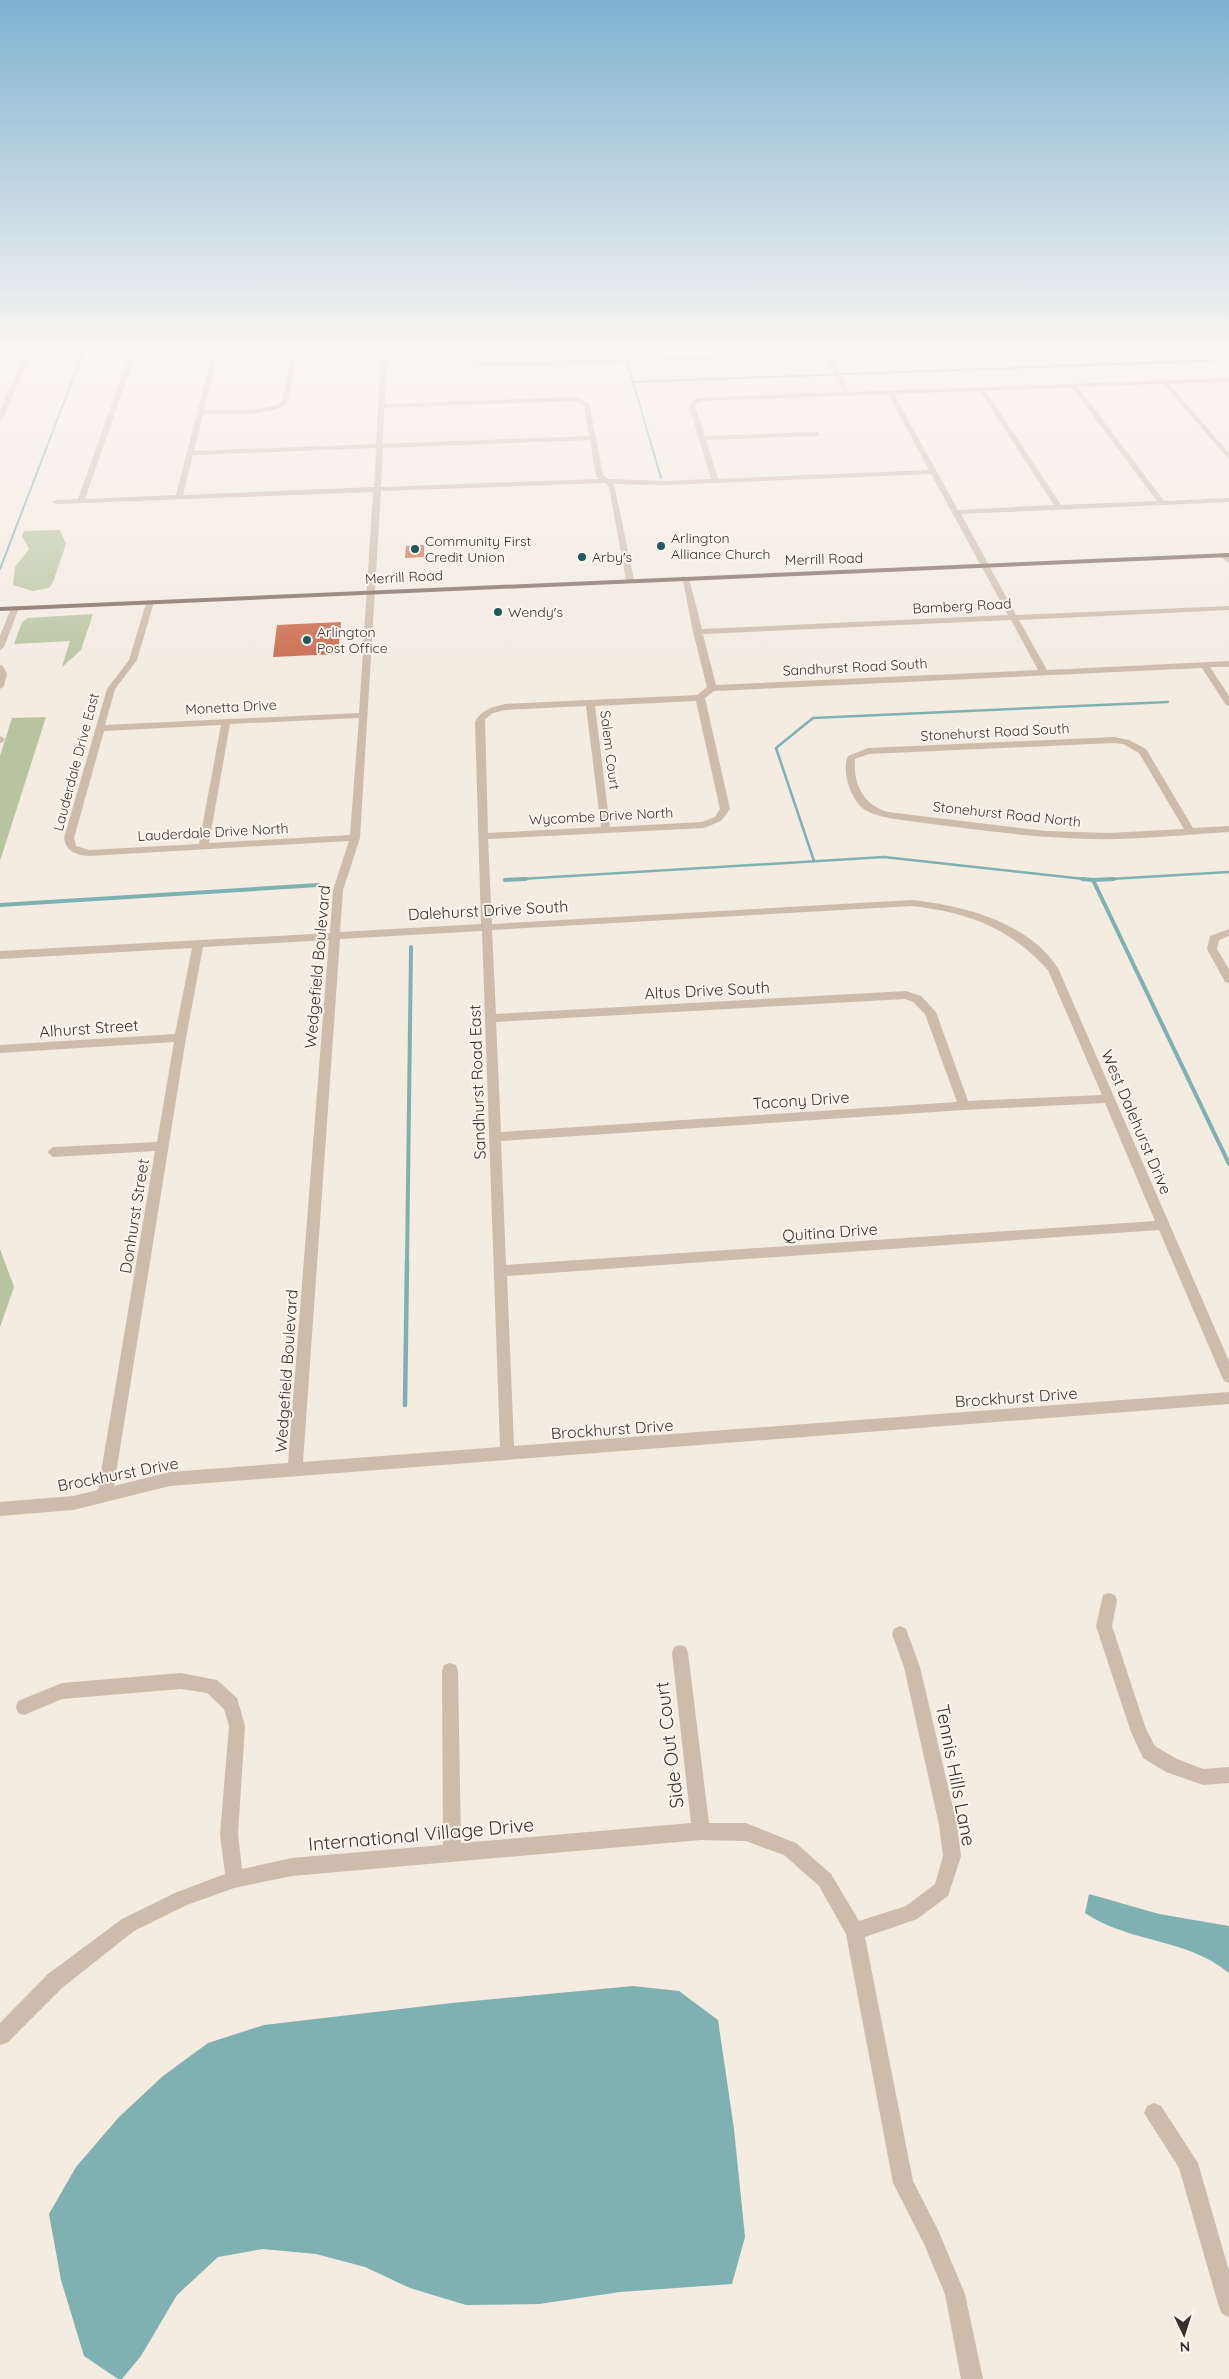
<svg xmlns="http://www.w3.org/2000/svg" width="1229" height="2379" font-family="Quicksand,sans-serif">
  <rect width="100%" height="100%" fill="#f4ebe1"/>
  <g fill="#b8c4a0">
    <path d="M60,530L66,544L53,582L49,588L33,591L13,585L15,567L29,549L22,536L24,531Z"/>
    <path d="M93,614L81,650L62,667L70,641L14,644L22,622L28,618Z"/>
    <path d="M46,717L0,861V756L12,718Z"/>
    <path d="M0,1249L14,1287L0,1327Z"/>
  </g>
  <g fill="#7fb0b2">
    <path d="M1089,1894L1159,1914L1229,1926V1973C1187,1938 1129,1943 1085,1913Z"/>
    <path d="M633,1986L679,1991L718,2020L734,2129L745,2237L732,2284L620,2292L539,2304L466,2305L410,2288L365,2267L316,2254L263,2249L218,2257L177,2295L141,2356L122,2379H118L84,2356L61,2280L49,2214L76,2167L119,2117L163,2076L208,2043L264,2025L452,2003Z"/>
  </g>
  <g fill="none" stroke-linecap="round" stroke-linejoin="round">
    <g stroke="#7fb0b2" stroke-width="2">
      <path d="M625,350L627,358"/>
      <path d="M628,365L661,478"/>
      <path d="M633,382L1224,360"/>
      <path d="M0,569L84,350"/>
    </g>
    <g stroke="#7fb0b2" stroke-width="2.5">
      <path d="M814,861L776,748L813,718L1168,702"/>
      <path d="M505,880L884,857L1093,880"/>
      <path d="M1093,880L1229,872"/>
    </g>
    <g stroke="#7fb0b2" stroke-width="4">
      <path d="M1082,879L1093,880"/>
      <path d="M1114,879L1093,880L1229,1164"/>
      <path d="M505,880L526,879"/>
      <path d="M0,905L318,885"/>
      <path d="M407,1262L411,947"/>
    </g>
    <path stroke="#7fb0b2" stroke-width="4.5" d="M405,1405L407,1261"/>
  </g>
  <g fill="#c8694b">
    <path d="M424,545V557L405,558L406,546Z"/>
    <path d="M341,622L338,654L273,657L277,625Z"/>
  </g>
  <g fill="none" stroke-linecap="round" stroke-linejoin="round">
    <g fill="#cdbbac" fill-rule="evenodd">
      <path d="M27,350H33L3,418L0,420V410Z"/>
      <path d="M131,350H137L85,499L176,495L213,350H219L204,410C229,409 260,414 282,402L292,350H298L287,404C263,418 230,413 203,414L194,451L376,444L381,350H387L385,404L575,397L589,403L603,475L608,479L666,481L711,479L689,406L691,402L698,398L843,392L825,356L485,367L466,362L462,350H468L471,360L485,363L823,352L822,350H828L829,352L958,350L955,352L831,356L849,392L1229,378V382L1169,384L1229,453V459L1163,384L1078,387L1164,501L1229,498V502L961,514L1016,615L1229,606V610L1019,620L1047,670L1229,661V667H1210L1229,696V706L1226,705L1202,668L714,691L705,698L730,809L721,821L704,828L488,839L492,924L912,900C965,906 1026,921 1058,968L1229,1361V1383L1224,1381L1222,1377L1159,1230L507,1276L514,1446L1229,1392V1404L170,1486L73,1510L0,1516V1502L73,1496L98,1490L155,1151L53,1157L47,1152L53,1147L157,1142L174,1042L0,1053V1045L175,1034L192,948L0,959V951L330,933L333,890L349,841L89,856C77,855 66,852 64,838L107,689L129,660L147,600L154,602L137,660L115,689L105,725L359,713L373,492L56,504L52,502L56,500L78,499ZM1072,388L1157,501L1061,505L986,391ZM980,391L1054,505L958,510L894,394ZM888,394L929,470L718,479L706,440L817,436L820,434L817,432L705,436L695,406L701,401ZM574,401L584,405L589,436L383,444L384,408ZM590,440L596,476L599,479L381,487L383,448ZM376,448L374,487L183,495L193,455ZM931,474L1008,615L702,629L689,578L682,576L693,632L707,687L697,695L505,704C492,707 481,710 475,722L481,924L340,932L343,890L360,838L381,491L605,483L609,487L626,580L630,582L634,580L614,484L666,485ZM1011,620L1038,670L716,685L703,634ZM696,701L720,809L715,817L702,822L610,827L595,706ZM586,706L601,827L488,833L485,719L493,713L505,710ZM359,718L350,835L209,843L230,724ZM221,725L199,844L89,850L76,846L74,838L104,731ZM912,906C970,913 1008,927 1048,970L1102,1095L968,1101L936,1012L921,996L906,991L496,1014L492,930ZM482,931L500,1447L303,1462L340,939ZM329,940L288,1463L170,1472L114,1486L186,1038L203,947ZM905,999L913,1002L925,1014L957,1102L501,1132L496,1022ZM1105,1103L1155,1221L506,1265L501,1141L964,1110Z"/>
      <path d="M1221,553H1227L1229,556V563L1221,557Z"/>
      <path d="M12,606L19,608L4,647L0,650V636Z"/>
      <path d="M0,665L3,666L7,674L4,686L0,689Z"/>
      <path d="M0,736L5,739L3,742L0,743Z"/>
      <path d="M1114,737L1129,740L1146,749L1193,828L1229,826V832C1182,835 1135,840 1088,839C1021,837 955,827 888,818C880,816 872,814 865,810C851,801 841,771 848,756L868,748ZM1114,743L1123,744L1139,753L1184,829L1109,833L1046,831L888,812C864,805 853,785 855,759L869,754Z"/>
      <path d="M1229,929V936L1219,940L1217,949L1229,969V983L1225,982L1207,949L1210,936Z"/>
      <path d="M1109,1593L1115,1595L1117,1600L1112,1626L1146,1729L1155,1746L1177,1759L1203,1769L1229,1767V1783L1203,1785L1166,1772L1143,1758L1131,1732L1096,1626L1103,1595Z"/>
      <path d="M900,1626L906,1629L920,1667L957,1825L961,1856L948,1896L917,1919L865,1937L913,2181L938,2230L965,2294L983,2379H961L945,2294L924,2244L893,2183L846,1934L819,1886L784,1855L746,1841L701,1840L292,1876L234,1888L187,1905L134,1931L62,1988L7,2043L0,2045V2023L48,1974L122,1919L177,1892L225,1874L220,1834L229,1726L224,1709L207,1693L181,1689L62,1699L24,1715L18,1713L16,1707L18,1701L62,1683L181,1673L217,1680L237,1698L245,1726L238,1834L242,1869L292,1858L443,1845L442,1671L444,1665L450,1663L456,1665L458,1671L461,1843L691,1823L672,1653L674,1647L680,1645L686,1647L688,1653L709,1823H746L796,1843L831,1874L859,1921L906,1906L935,1884L943,1856L939,1825L904,1667L892,1634L894,1629Z"/>
      <path d="M1154,2103L1161,2106L1198,2163L1229,2271V2317L1222,2314L1219,2307L1179,2168L1144,2113L1147,2106Z"/>
    </g>
    <path fill="#7d675c" fill-rule="evenodd" d="M1229,553V557L0,611V607Z"/>
  </g>
  <linearGradient id="sky" x2="0" y2="1"><stop stop-color="#7eb2d2"/><stop offset="0.51" stop-color="#faf6f2"/><stop offset="1" stop-color="#faf6f2" stop-opacity="0"/></linearGradient>
  <rect width="1229" height="683" fill="url(#sky)"/>
  <g fill="#1f5a5e" stroke="#fbf5ee" stroke-width="2">
    <circle cx="661" cy="546" r="5"/>
    <circle cx="415" cy="549" r="5"/>
    <circle cx="582" cy="557" r="5"/>
    <circle cx="498" cy="612" r="5"/>
    <circle cx="307" cy="640" r="5"/>
  </g>
  <g text-anchor="middle" dominant-baseline="central" stroke-width="4" stroke-linejoin="round" paint-order="stroke">
    <g font-size="14" fill="#3b302b" stroke="#fbf5ee" text-anchor="start">
      <text x="671" y="538">Arlington<tspan x="671" dy="16">Alliance Church</tspan></text>
      <text x="425" y="541">Community First<tspan x="425" dy="16">Credit Union</tspan></text>
      <text x="592" y="557">Arby's</text>
      <text x="508" y="612">Wendy's</text>
      <text x="317" y="632">Arlington<tspan x="317" dy="16">Post Office</tspan></text>
    </g>
    <g font-size="14" fill="#3b302b" stroke="#fbf5ee">
      <text transform="translate(824 559) rotate(-2)">Merrill Road</text>
      <text transform="translate(404 577) rotate(-3)">Merrill Road</text>
      <text transform="translate(962 606) rotate(-3)">Bamberg Road</text>
      <text transform="translate(855 667) rotate(-3)">Sandhurst Road South</text>
      <text transform="translate(231 707) rotate(-3)">Monetta Drive</text>
      <text transform="translate(995 732) rotate(-3)">Stonehurst Road South</text>
      <text transform="translate(610 750) rotate(83)">Salem Court</text>
      <text transform="translate(76 762) rotate(-75)">Lauderdale Drive East</text>
      <text transform="translate(1007 814) rotate(6)">Stonehurst Road North</text>
      <text transform="translate(601 816) rotate(-3)">Wycombe Drive North</text>
      <text transform="translate(213 832) rotate(-3)">Lauderdale Drive North</text>
    </g>
    <g font-size="16" fill="#3b302b" stroke="#fbf5ee">
      <text transform="translate(488 910) rotate(-3)">Dalehurst Drive South</text>
      <text transform="translate(317 967) rotate(-85)">Wedgefield Boulevard</text>
      <text transform="translate(707 990) rotate(-3)">Altus Drive South</text>
      <text transform="translate(89 1028) rotate(-4)">Alhurst Street</text>
      <text transform="translate(477 1082) rotate(-92)">Sandhurst Road East</text>
      <text transform="translate(801 1100) rotate(-4)">Tacony Drive</text>
      <text transform="translate(1137 1122) rotate(67)">West Dalehurst Drive</text>
      <text transform="translate(134 1216) rotate(-81)">Donhurst Street</text>
      <text transform="translate(830 1232) rotate(-4)">Quitina Drive</text>
      <text transform="translate(286 1371) rotate(-86)">Wedgefield Boulevard</text>
      <text transform="translate(1016 1397) rotate(-4)">Brockhurst Drive</text>
      <text transform="translate(612 1429) rotate(-4)">Brockhurst Drive</text>
      <text transform="translate(118 1474) rotate(-11)">Brockhurst Drive</text>
    </g>
    <g font-size="19" fill="#3b302b" stroke="#fbf5ee">
      <text transform="translate(669 1745) rotate(-97)">Side Out Court</text>
      <text transform="translate(956 1775) rotate(79)">Tennis Hills Lane</text>
      <text transform="translate(421 1834) rotate(-5)">International Village Drive</text>
    </g>
  </g>
  <g transform="translate(1184 2334) rotate(176)" stroke="#fbf5ee" stroke-width="4" paint-order="stroke">
  <path d="M0-4L9 19L0 12L-9 19Z" fill="#3b302b"/>
  <text y="-8" font-size="14" font-weight="bold" text-anchor="middle" fill="#3b302b">N</text>
  </g>
</svg>
